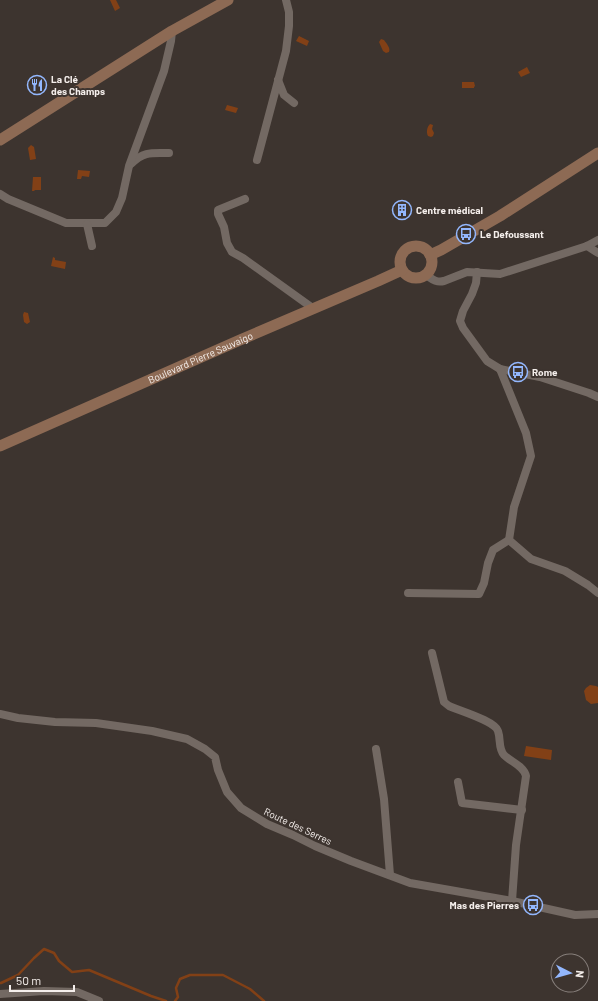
<svg xmlns="http://www.w3.org/2000/svg" width="598" height="1001" font-family="Barlow,sans-serif">
  <rect width="100%" height="100%" fill="#3d342f"/>
  <g fill="#824016">
    <path d="M110,0H116L120,8L115,11Z"/>
    <path d="M299,36L309,41L307,46L296,41Z"/>
    <path d="M381,39L384,40C386,43 391,48 389,52L386,53L383,51L379,42Z"/>
    <path d="M527,67L530,73L521,77L518,72Z"/>
    <path d="M462,82H474L475,86L474,87V88H462Z"/>
    <path d="M227,105L238,108L236,113L225,110Z"/>
    <path d="M430,124L433,125L432,129L434,133L433,136L431,137L428,136C426,132 427,127 430,124Z"/>
    <path d="M31,145L34,147L36,159L30,160L28,148Z"/>
    <path d="M78,170L90,171L89,177L82,176L81,179H77Z"/>
    <path d="M33,177H41V190H35L34,191H32Z"/>
    <path d="M53,257L55,258V260L66,262L65,269L51,266Z"/>
    <path d="M24,312L28,313L30,322L27,324L24,322L23,315Z"/>
    <path d="M590,685L596,686L598,687V703L591,704L586,700L584,691L586,688Z"/>
    <path d="M526,746L552,750L551,760L524,756Z"/>
  </g>
  <g fill="none" stroke-linecap="round" stroke-linejoin="round">
    <g stroke="#824016" stroke-width="2.5">
      <path d="M0,983H1L18,975L34,958L44,949L54,953L59,961L72,972L89,970L151,996L166,1001"/>
      <path d="M175,1001L178,997L176,988L180,979L190,975H223L250,989L264,1001"/>
    </g>
    <g stroke="#736963" stroke-width="8">
      <path d="M278,80L284,95L294,103"/>
      <path d="M257,160L286,51L289,26V12L286,0"/>
      <path d="M131,164C144,151 152,153 169,153"/>
      <path d="M0,194L8,199L66,223H105L116,212L122,198L129,166L164,71L171,41L172,31"/>
      <path d="M245,199L218,210V214L224,227L227,243L232,252L243,258L314,309"/>
      <path d="M87,224L92,246"/>
      <path d="M587,246L598,253"/>
      <path d="M477,272L476,283L472,294L463,311L460,321L463,328L487,361L500,369L540,377L589,393L598,397"/>
      <path d="M426,275C432,279 436,283 444,281L467,272L500,274L587,246L598,240"/>
      <path d="M500,369L526,433L531,456L514,507L509,540L531,559L565,571L588,585L598,593"/>
      <path d="M408,593L479,594L484,583L488,563L493,550L509,540"/>
      <path d="M432,653L444,702L449,706C460,711 495,721 498,731C501,740 498,748 504,755C511,762 524,766 526,776L516,845L512,901"/>
      <path d="M0,714L18,718L55,722L96,723L152,731L187,739L205,749L215,757L218,770L227,792L241,808L267,824L293,835L315,846L351,861L410,883L512,901L575,915L598,914"/>
      <path d="M376,749L384,799L390,875"/>
      <path d="M458,782L462,803L522,810"/>
      <path d="M0,994L44,991L77,992L99,1001"/>
    </g>
    <g stroke="#8d6a54" stroke-width="11">
      <path d="M0,140L172,31L228,0"/>
      <circle cx="416" cy="262" r="16"/>
      <path d="M430,255L441,250L500,216L598,153"/>
      <path id="s1" d="M0,446L240,340L378,281L402,270"/>
    </g>
  </g>
  <defs>
    <symbol id="restaurant-ring" viewBox="-11 -11 22 22"><circle r="9.5" fill="#3d342f" stroke="#93b7fd" stroke-width="1.5"/><path d="M-5-6h1v4h1v-4h1v4h1v-4h1v5L-1.5 .5V6h-2V.5L-5-1ZM5-6V6H3V1.5H1.5Q1.5-4 5-6Z" fill="#93b7fd"/></symbol>
    <symbol id="building-ring" viewBox="-11 -11 22 22"><circle r="9.5" fill="#3d342f" stroke="#93b7fd" stroke-width="1.5"/><path d="M-4-6H4V6H1V3H-1V6H-4ZM-2.5-4.3h1.7v1.8h-1.7ZM.8-4.3h1.7v1.8H.8ZM-2.5-1h1.7V.8h-1.7ZM.8-1h1.7V.8H.8Z" fill="#93b7fd"/></symbol>
    <symbol id="bus-ring" viewBox="-11 -11 22 22"><circle r="9.5" fill="#3d342f" stroke="#93b7fd" stroke-width="1.5"/><path d="M-5-6H5V4H4V6H2V4H-2V6H-4V4H-5ZM-3.5-4V0h7V-4ZM-3.5 1.2v1.5H-2V1.2ZM2 1.2v1.5H3.5V1.2Z" fill="#93b7fd"/></symbol>
  </defs>
  <g fill-rule="evenodd">
    <use href="#restaurant-ring" x="26" y="74" width="22" height="22"/>
    <use href="#building-ring" x="391" y="199" width="22" height="22"/>
    <use href="#bus-ring" x="455" y="223" width="22" height="22"/>
    <use href="#bus-ring" x="507" y="361" width="22" height="22"/>
    <use href="#bus-ring" x="522" y="894" width="22" height="22"/>
  </g>
  <g text-anchor="middle" dominant-baseline="central" stroke-width="4" stroke-linejoin="round" paint-order="stroke">
    <g font-size="10" font-weight="bold" fill="#f5efec" stroke="#3d342f" text-anchor="start">
      <text x="51" y="79">La Clé<tspan x="51" dy="12">des Champs</tspan></text>
      <text x="416" y="210">Centre médical</text>
      <text x="480" y="234">Le Defoussant</text>
      <text x="532" y="372">Rome</text>
      <text x="519" y="905" text-anchor="end">Mas des Pierres</text>
    </g>
    <g font-size="10" fill="#f5efec" stroke="#3d342f">
      <text stroke="none"><textPath href="#s1" startOffset="219">Boulevard Pierre Sauvaigo</textPath></text>
      <text transform="translate(298 826) rotate(25)">Route des Serres</text>
    </g>
  </g>
  <g transform="translate(570 973) rotate(96)"><circle r="19" fill="#3d342f" stroke="#877f7b"/>
  <path d="M0-3L7 15L0 10L-7 15Z" fill="#93b7fd"/>
  <text y="-6" font-size="11" font-weight="bold" text-anchor="middle" fill="#f5efec">N</text>
  </g>
  <path d="M10 985v6h64v-6" fill="none" stroke="#f5efec" stroke-width="2"/>
  <text x="16" y="985" font-size="12" fill="#f5efec" stroke="#3d342f" stroke-width="3" paint-order="stroke">50 m</text>
</svg>
